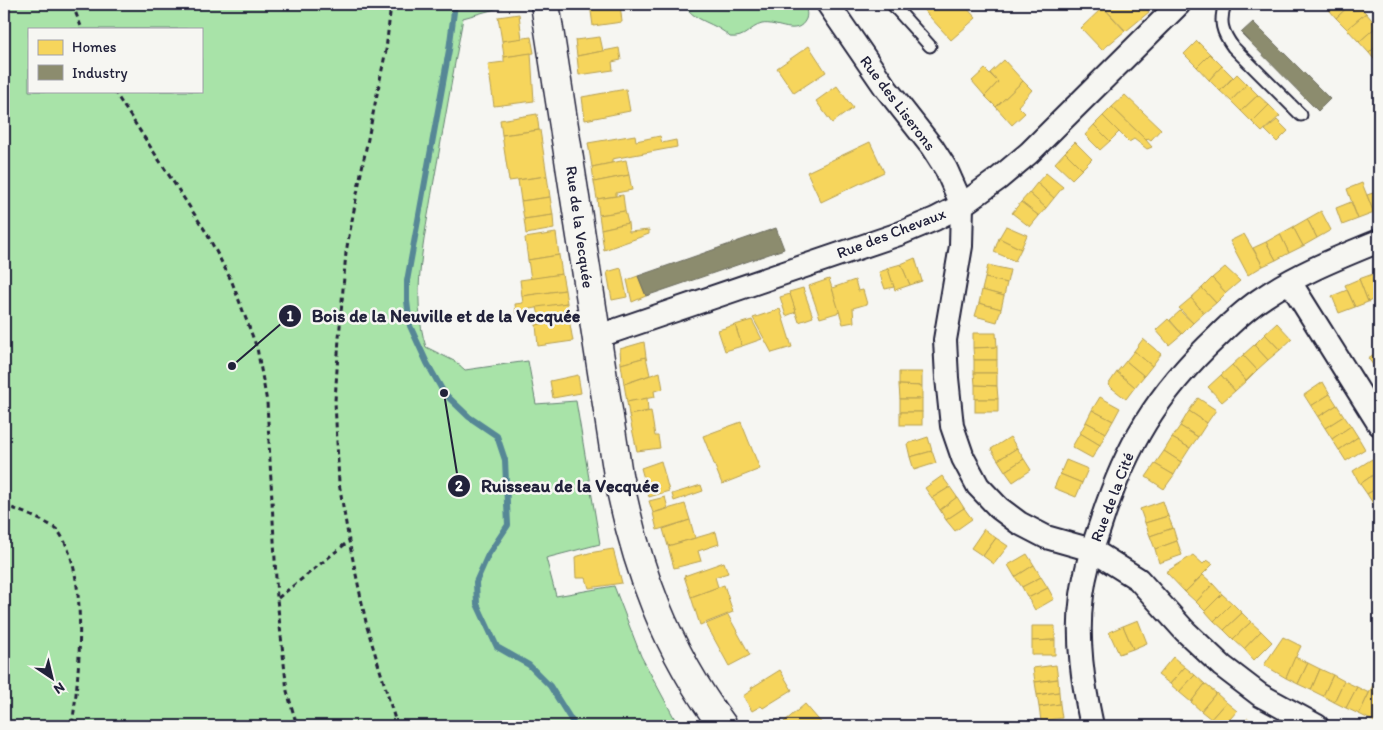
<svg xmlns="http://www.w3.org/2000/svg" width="1383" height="730" font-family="Itim,sans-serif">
  <rect width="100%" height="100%" fill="#f6f6f2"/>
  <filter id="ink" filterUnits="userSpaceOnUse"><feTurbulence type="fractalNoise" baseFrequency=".02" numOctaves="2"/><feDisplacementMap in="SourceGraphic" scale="10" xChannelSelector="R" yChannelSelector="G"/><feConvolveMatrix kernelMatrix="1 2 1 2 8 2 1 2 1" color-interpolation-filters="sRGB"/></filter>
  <g filter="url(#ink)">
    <g fill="#a8e3a8" stroke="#658272" fill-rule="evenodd">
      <path d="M4,4H513L463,18C453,74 443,130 433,186C425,236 410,298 426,347L456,362L465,370L528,361L536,404L576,401L600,544L546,558L556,596L614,586L641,656L678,725L4,726ZM29,29H201V91H29Z"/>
      <path d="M684,4H803C806,8 808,13 806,19C797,38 777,21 762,24C749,27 746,39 730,37C716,22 693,22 684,4Z"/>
    </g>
    <g fill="#f6d55c" stroke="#b69f52">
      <path d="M590,4H620L622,22L593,26Z"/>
      <path d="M918,4H963L976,18L951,40Z"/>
      <path d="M1106,4H1142L1149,12L1126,31L1103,7Z"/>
      <path d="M1142,4H1155L1148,10Z"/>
      <path d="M1329,4H1351L1336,18L1326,6Z"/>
      <path d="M1351,4H1357L1366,13L1347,29L1336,18Z"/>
      <path d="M1103,7L1125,31L1102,50L1081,28Z"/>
      <path d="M1366,13L1377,26L1359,42L1347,29Z"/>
      <path d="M519,14L522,39L502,41L498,17Z"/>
      <path d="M1377,26L1379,28V43L1369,53L1359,42Z"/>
      <path d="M531,37L534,53L504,57L502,41Z"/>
      <path d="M600,37L603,51L577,56L575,40Z"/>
      <path d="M1197,41L1210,54L1197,67L1184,54Z"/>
      <path d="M1379,43V63L1378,64L1369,53Z"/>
      <path d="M809,46L826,72L794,93L777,68Z"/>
      <path d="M619,48L621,60L612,62L613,70L579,75L577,56Z"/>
      <path d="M531,53L534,101L494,106L488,64L504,62V57Z"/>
      <path d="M1210,54L1222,66L1209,80L1197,67Z"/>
      <path d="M1004,60L1023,81L996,107L985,96L998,82L990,73Z"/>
      <path d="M1222,66L1233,77L1220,91L1209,80Z"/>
      <path d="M985,69L998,82L985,96L972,81Z"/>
      <path d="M1237,74L1247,84L1231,101L1220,91Z"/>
      <path d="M1023,81L1032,90L1018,106L1025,113L1012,125L996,107Z"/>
      <path d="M1247,84L1258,95L1241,111L1231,101Z"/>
      <path d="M837,86L853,108L832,123L816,101Z"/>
      <path d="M626,89L630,111L585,120L582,97Z"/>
      <path d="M1125,95L1161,129L1151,140L1148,138L1146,140L1112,107Z"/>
      <path d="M1258,95L1269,105L1252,122L1241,111Z"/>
      <path d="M1269,105L1280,116L1262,132L1252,122Z"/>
      <path d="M1112,107L1146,140L1152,147L1147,149L1134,139L1129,142L1103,116Z"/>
      <path d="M537,114L539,130L502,135L500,120Z"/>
      <path d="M1103,116L1119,132L1110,141L1094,125Z"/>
      <path d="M1277,120L1288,131L1277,142L1265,130Z"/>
      <path d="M1094,125L1110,141L1100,150L1085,135Z"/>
      <path d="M540,130L547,176L509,181L502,135Z"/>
      <path d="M635,135L636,141L660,136L662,143L676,140L677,147L612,159V163L592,167L588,143Z"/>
      <path d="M870,142L884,172L821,202L807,172Z"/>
      <path d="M1075,142L1092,159L1082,169L1065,152Z"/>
      <path d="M1065,152L1082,169L1072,179L1055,163Z"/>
      <path d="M626,160L629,175L594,182L592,167Z"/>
      <path d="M1046,173L1063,187L1054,198L1037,183Z"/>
      <path d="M629,175L632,190L616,193V196L597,199L594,182Z"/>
      <path d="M547,176L550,197L521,201L518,180Z"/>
      <path d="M1037,183L1054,198L1046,208L1029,193Z"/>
      <path d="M1362,183L1374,213L1358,219L1347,189Z"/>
      <path d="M1379,191V211L1374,213L1367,195Z"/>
      <path d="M1029,193L1046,208L1039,216L1021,202Z"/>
      <path d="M623,195L625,211L599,215L597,199Z"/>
      <path d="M550,197L553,215L524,219L521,201Z"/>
      <path d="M1021,202L1039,216L1030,227L1012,213Z"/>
      <path d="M1351,202L1358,219L1342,225L1336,208Z"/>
      <path d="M625,211L628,223L601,229L599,215Z"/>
      <path d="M1321,211L1331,230L1317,238L1307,219Z"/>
      <path d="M553,215L554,229L526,234L524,219Z"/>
      <path d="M1307,219L1317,238L1303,246L1293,227Z"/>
      <path d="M628,223L629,232L649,230V234L604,250L601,229Z"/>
      <path d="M1006,226L1027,235L1021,249L999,238Z"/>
      <path d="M1293,227L1303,246L1289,253L1280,234Z"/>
      <path d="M556,233L559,255L528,260L525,238Z"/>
      <path d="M1244,234L1263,266L1248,275L1230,241Z"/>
      <path d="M1280,234L1289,253L1276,260L1266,242Z"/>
      <path d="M999,238L1021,249L1015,261L994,252Z"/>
      <path d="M1266,242L1276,260L1263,266L1253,248Z"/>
      <path d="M559,255L562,274L531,279L528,260Z"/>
      <path d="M915,258L922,281L910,285L901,264Z"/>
      <path d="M901,264L910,285L895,290L887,268Z"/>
      <path d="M988,265L1010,270L1007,283L985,278Z"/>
      <path d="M1225,267L1240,281L1226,293L1212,278Z"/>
      <path d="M621,268L627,297L612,300L607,272Z"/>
      <path d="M888,269L894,287L885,289L879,272Z"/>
      <path d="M1379,271V289L1373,274Z"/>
      <path d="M562,274L565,290L522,296L520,280Z"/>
      <path d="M1373,274L1379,289V297L1368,302L1359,279Z"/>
      <path d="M638,276L646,296L632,302L627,280Z"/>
      <path d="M985,278L1007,283L1004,296L982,290Z"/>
      <path d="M1212,278L1226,293L1216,303L1202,288Z"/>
      <path d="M829,279L840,312L820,318L809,286Z"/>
      <path d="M1359,279L1368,302L1355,307L1345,285Z"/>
      <path d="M855,280L858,291L863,290L867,304L853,308L854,322L843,324L832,288Z"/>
      <path d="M803,288L813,317L799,322L789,292Z"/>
      <path d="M1202,288L1216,303L1204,313L1191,298Z"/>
      <path d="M565,290L567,303L524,310V311L516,313L515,304L523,303L522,296Z"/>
      <path d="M982,290L1004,296L1001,309L979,303Z"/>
      <path d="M1347,290L1355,307L1339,313L1332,296Z"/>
      <path d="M790,294L796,312L786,316L780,297Z"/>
      <path d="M1191,298L1204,313L1193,323L1179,308Z"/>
      <path d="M567,303L569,319L536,325L535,322L540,321L537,307Z"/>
      <path d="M979,303L1001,309L997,322L975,316Z"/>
      <path d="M780,309L792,347L772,353L753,318Z"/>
      <path d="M1180,311L1193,323L1182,334L1170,320Z"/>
      <path d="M569,319L573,341L538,346L536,325Z"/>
      <path d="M1168,319L1182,334L1169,345L1156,330Z"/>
      <path d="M752,320L762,339L742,346L735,325Z"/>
      <path d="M1277,323L1292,339L1280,350L1265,334Z"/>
      <path d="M735,325L742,346L725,351L718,330Z"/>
      <path d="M973,333H996L997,347L973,348Z"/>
      <path d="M1265,334L1280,350L1268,360L1254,345Z"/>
      <path d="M1143,339L1161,354L1152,366L1134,351Z"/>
      <path d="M644,342L646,357L621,364L620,349Z"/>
      <path d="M1254,345L1268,360L1257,370L1243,355Z"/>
      <path d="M997,347V360H974L973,348Z"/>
      <path d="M1134,351L1152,366L1144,376L1126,361Z"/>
      <path d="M1379,351V367L1376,369L1368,358Z"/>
      <path d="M1243,355L1257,370L1246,381L1232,365Z"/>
      <path d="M646,357L650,375L624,384L621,364Z"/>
      <rect x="974" y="360" width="23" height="13"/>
      <path d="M1126,361L1144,376L1135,387L1117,372Z"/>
      <path d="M1232,365L1246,381L1235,391L1221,375Z"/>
      <path d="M660,372L663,389L654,391L655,397L627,402L624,384Z"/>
      <path d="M899,372H922V386L899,385Z"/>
      <path d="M1117,372L1135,387L1126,399L1108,385Z"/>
      <path d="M974,373H997V386L975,385Z"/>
      <path d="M578,375L581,393L553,398L550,381Z"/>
      <path d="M1221,375L1235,391L1222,402L1208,387Z"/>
      <path d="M1323,382L1330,394L1311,406L1304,395Z"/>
      <path d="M899,385L922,386V399H900Z"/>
      <path d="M975,385L997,386L998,399H975Z"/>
      <path d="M1330,394L1337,405L1318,417L1311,406Z"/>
      <path d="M1100,397L1120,408L1113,421L1092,410Z"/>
      <path d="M647,398L648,411L629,415L627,402Z"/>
      <path d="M1198,398L1216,410L1207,423L1189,411Z"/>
      <rect x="900" y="399" width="22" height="13"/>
      <rect x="975" y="399" width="23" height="13"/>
      <path d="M1337,405L1344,416L1325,428L1318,417Z"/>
      <path d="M1092,410L1113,421L1106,433L1086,422Z"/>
      <path d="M651,411L655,436H658L660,448L637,451L629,415Z"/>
      <path d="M1189,411L1207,423L1198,437L1180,426Z"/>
      <rect x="900" y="412" width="22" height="13"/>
      <path d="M1344,416L1351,426L1332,439L1325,428Z"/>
      <path d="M741,422L760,469L722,484L703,436Z"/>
      <path d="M1086,422L1106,433L1100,445L1080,433Z"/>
      <path d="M1180,426L1198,437L1190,448L1172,438Z"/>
      <path d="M1351,426L1358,437L1339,450L1332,439Z"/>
      <path d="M1080,433L1100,445L1092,458L1072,447Z"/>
      <path d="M928,437L932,451L910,457L907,444Z"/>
      <path d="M1010,437L1017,448L998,460L991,449Z"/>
      <path d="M1358,437L1365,449L1346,461L1339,450Z"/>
      <path d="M1172,438L1190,448L1181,462L1164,451Z"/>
      <path d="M1017,448L1024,459L1005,471L998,460Z"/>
      <path d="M932,451L936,463L914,470L910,457Z"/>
      <path d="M1164,451L1181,462L1174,475L1155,464Z"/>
      <path d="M1024,459L1031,470L1013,482L1005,471Z"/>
      <path d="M1372,459L1379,471L1360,484L1353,471Z"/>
      <path d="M1066,460L1088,469L1082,483L1060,474Z"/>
      <path d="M661,461L669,491L649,497L641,468Z"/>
      <path d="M1155,464L1174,475L1164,489L1146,477Z"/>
      <path d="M1379,471V487L1367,494L1360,484Z"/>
      <path d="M1060,474L1082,483L1076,497L1054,488Z"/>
      <path d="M942,476L950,487L932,498L925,488Z"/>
      <path d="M701,485L703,491L674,501L672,494Z"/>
      <path d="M950,487L957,497L940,510L932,498Z"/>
      <path d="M1379,487V502L1374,505L1367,494Z"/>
      <path d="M665,497L668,508L653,513L649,501Z"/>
      <path d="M957,497L964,508L946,520L940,510Z"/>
      <path d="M1163,501L1168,516L1145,523L1140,509Z"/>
      <path d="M685,504L690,520L657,530L653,513Z"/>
      <path d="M964,508L972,519L955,531L946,520Z"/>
      <path d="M1168,516L1173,528L1150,536L1145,523Z"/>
      <path d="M690,520L695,538L668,546L663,529Z"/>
      <path d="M1173,528L1177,541L1155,549L1150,536Z"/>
      <path d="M984,529L996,538L983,556L971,548Z"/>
      <path d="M716,532L719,544L698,551L701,561L674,568L668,546Z"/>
      <path d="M996,538L1008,546L994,564L983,556Z"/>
      <path d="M1177,541L1182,555L1159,563L1155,549Z"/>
      <path d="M613,549L622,583L589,588L586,578H576L575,557L589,553Z"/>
      <path d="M1027,554L1034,565L1015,577L1008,565Z"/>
      <path d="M1193,555L1203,564L1207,560L1213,564L1185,592L1166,572Z"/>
      <path d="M724,562L728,573L715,577L718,587L691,597L684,576Z"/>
      <path d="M1034,565L1041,577L1022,587L1015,577Z"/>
      <path d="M1203,575L1213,584L1196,602L1185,592Z"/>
      <path d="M1041,577L1048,588L1028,598L1022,587Z"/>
      <path d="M1213,584L1222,594L1205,611L1196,602Z"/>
      <path d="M724,585L733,612L700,625L691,597Z"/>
      <path d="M1048,588L1054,599L1035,610L1028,598Z"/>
      <path d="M1222,594L1232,603L1214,621L1205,611Z"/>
      <path d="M1232,603L1242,613L1224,630L1214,621Z"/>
      <path d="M1242,613L1251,622L1233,639L1224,630Z"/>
      <path d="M728,615L750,655L729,666L706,624Z"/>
      <path d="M1138,620L1147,643L1133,649L1123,626Z"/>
      <path d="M1251,622L1261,631L1244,649L1233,639Z"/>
      <path d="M1032,626H1055V640L1032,641Z"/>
      <path d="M1123,626L1133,649L1119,654L1109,632Z"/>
      <path d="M1261,631L1272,642L1254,660L1244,649Z"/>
      <path d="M1283,637L1301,646L1286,678L1264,665Z"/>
      <path d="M1055,640V655H1032V641Z"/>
      <path d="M1173,657L1185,667L1170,684L1158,675Z"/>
      <path d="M1295,657L1308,663L1298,684L1286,678Z"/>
      <path d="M1308,663L1320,669L1311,690L1298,684Z"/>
      <path d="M1056,665L1058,679L1035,682L1033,668Z"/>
      <path d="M1185,667L1195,675L1179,692L1170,684Z"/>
      <path d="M1320,669L1333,675L1323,696L1311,690Z"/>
      <path d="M780,670L792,690L763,708L761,706L752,711L743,696L752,690L751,688Z"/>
      <path d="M1195,675L1205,684L1191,702L1179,692Z"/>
      <path d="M1333,675L1344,681L1334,702L1323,696Z"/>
      <path d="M1377,677L1379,679V724L1359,714Z"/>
      <path d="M1058,679L1059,692L1037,695L1035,682Z"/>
      <path d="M1344,681L1357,687L1346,708L1334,702Z"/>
      <path d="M1205,684L1216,693L1201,711L1191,702Z"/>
      <path d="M1357,687L1369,693L1359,714L1346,708Z"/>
      <path d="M1059,692L1060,704L1039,707L1037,695Z"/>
      <path d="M1216,693L1226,702L1211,719L1201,711Z"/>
      <path d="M1226,702L1237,711L1224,726H1219L1211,719Z"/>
      <path d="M805,704L824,726H787L784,722Z"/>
      <path d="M1060,704L1062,718L1041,721L1039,707Z"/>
      <path d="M1247,718L1259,725V726H1242Z"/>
    </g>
    <g fill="#8c8c6e" stroke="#6c6c5f">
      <path d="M1253,22L1330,99L1318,111L1241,33Z"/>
      <path d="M776,228L784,249L646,296L638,276Z"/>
    </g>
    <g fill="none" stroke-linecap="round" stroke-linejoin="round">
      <path stroke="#568796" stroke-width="6" d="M455,4L449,50L407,281V301L410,326L427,363L444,393L469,417L497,436L505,460L508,525L488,555L476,582L477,604L497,647L529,665L550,686L575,726"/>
      <defs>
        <g id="lane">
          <path d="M892,4L930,46"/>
          <path d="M1225,4C1219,22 1222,32 1233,47L1301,115"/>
        </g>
        <g id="street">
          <path d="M828,4L885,87L932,147L946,169L962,205L961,246L945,340L947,378L952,426L963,458L978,486L999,508L1019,523L1046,537L1092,550L1138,579L1185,631L1222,666L1260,695L1317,726"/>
          <path d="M1290,282L1379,424"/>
          <path d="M596,337L899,234L935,219L962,205L998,179L1029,153L1179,4"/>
          <path d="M1092,726C1083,684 1076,639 1082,595C1085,572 1092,548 1100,526C1125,447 1157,393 1218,336C1232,322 1247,308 1264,297C1299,273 1340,257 1379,241"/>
        </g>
        <path id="secondary" d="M545,4L618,475C636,568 666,649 723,726"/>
      </defs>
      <use href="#lane" stroke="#22223b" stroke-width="15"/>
      <use href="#street" stroke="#22223b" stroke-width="26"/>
      <use href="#secondary" stroke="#22223b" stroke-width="31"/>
      <g stroke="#22223b" stroke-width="3" stroke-dasharray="5 4" stroke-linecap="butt">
        <path d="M75,4V11L82,29"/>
        <path d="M391,4L386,50L361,173L346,252L339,338L335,401L339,483L349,541L367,627L397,726"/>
        <path d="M114,91L206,232L232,282L257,348L267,402L277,599L287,691L297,726"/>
        <path d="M4,505C15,509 52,523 58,531C90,573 79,677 72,726"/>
        <path d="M278,598L349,541"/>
      </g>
      <use href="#lane" stroke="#f6f6f2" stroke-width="11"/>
      <use href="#street" stroke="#f6f6f2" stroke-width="22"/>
      <use href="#secondary" stroke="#f6f6f2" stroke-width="28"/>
    </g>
  </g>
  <g text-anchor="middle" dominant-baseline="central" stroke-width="5" stroke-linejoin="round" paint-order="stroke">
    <g font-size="16" fill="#22223b" stroke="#f6f6f2">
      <text transform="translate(898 103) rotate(53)">Rue des Liserons</text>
      <text transform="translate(580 227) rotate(82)">Rue de la Vecquée</text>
      <text transform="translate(891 233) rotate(-21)">Rue des Chevaux</text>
      <text transform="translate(1112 497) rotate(-69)">Rue de la Cité</text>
    </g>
  </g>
  <path fill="none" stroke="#22223b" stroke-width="2" d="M232 366L290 316M444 393L459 486"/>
  <g fill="#22223b" stroke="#f6f6f2" stroke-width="2">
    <circle cx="232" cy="366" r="5"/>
    <circle cx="444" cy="393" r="5"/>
    <circle cx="290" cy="316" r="12"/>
    <circle cx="459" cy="486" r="12"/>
  </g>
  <g font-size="15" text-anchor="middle" font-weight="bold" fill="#fff">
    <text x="290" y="321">1</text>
    <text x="459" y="491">2</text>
  </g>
  <g font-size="18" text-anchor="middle" font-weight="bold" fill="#22223b" stroke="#f6f6f2" stroke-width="5" stroke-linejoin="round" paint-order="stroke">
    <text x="446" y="322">Bois de la Neuville et de la Vecquée</text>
    <text x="570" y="492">Ruisseau de la Vecquée</text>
  </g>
  <rect width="1383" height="730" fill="none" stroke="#f6f6f2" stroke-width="20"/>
  <rect x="10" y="10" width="1363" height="710" fill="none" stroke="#22223b" stroke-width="2" filter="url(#ink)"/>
  <rect x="28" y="28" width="175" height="65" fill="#f6f6f2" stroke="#a1a1a9"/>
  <rect x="38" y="40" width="25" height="15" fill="#f6d55c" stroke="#a1a1a9"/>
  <text x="72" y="52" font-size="15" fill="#22223b">Homes</text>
  <rect x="38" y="65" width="25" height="15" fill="#8c8c6e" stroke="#a1a1a9"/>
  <text x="72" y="78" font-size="15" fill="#22223b">Industry</text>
  <g transform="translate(52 678) rotate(145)" stroke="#f6f6f2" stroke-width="4" paint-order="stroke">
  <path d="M0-4L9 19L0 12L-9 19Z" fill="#22223b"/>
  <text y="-8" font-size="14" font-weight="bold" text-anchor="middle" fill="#22223b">N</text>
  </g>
</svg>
